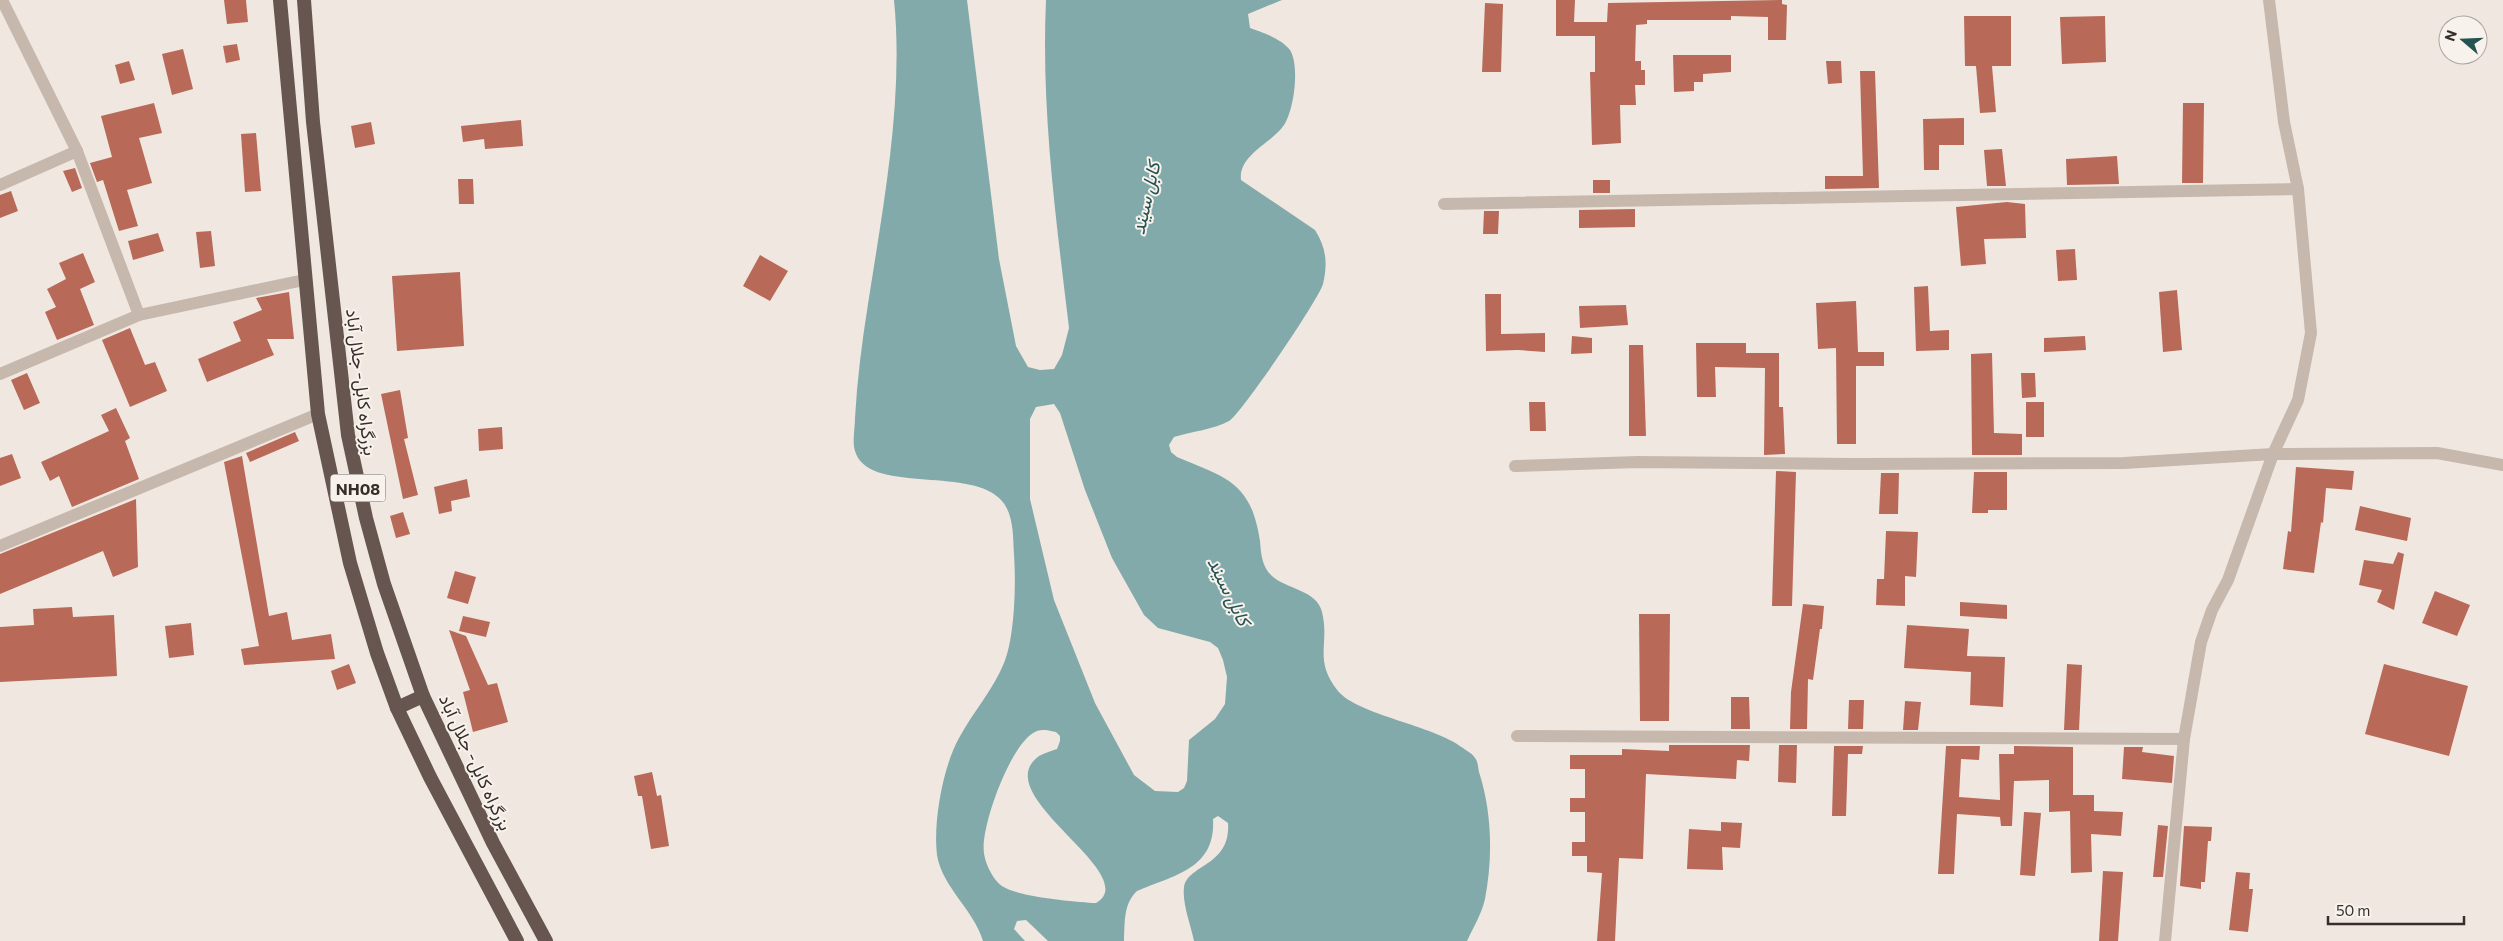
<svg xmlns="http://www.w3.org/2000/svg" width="2503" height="941" font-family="Commissioner,Vazirmatn,sans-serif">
  <rect width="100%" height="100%" fill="#f0e8e0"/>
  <path fill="#83aaaa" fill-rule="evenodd" d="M894,0H967L999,259L1016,346L1028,367L1040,370L1054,369L1062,355L1069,328C1056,219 1041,110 1046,0H1282L1248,14L1250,28C1262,32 1282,39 1290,50C1300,66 1294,110 1284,125C1272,143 1238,155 1241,180L1315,230C1326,247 1328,263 1323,284C1319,299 1241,414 1229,421C1215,429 1190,432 1174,437L1169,445L1171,452L1177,457C1227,478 1251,482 1260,541C1261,554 1262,567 1272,576C1286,589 1317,590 1322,612C1330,644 1313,660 1338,691C1358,715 1433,725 1463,748C1467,751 1473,754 1475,758C1478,761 1478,768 1479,772C1492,812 1493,858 1485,899C1482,913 1473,928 1467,941H1194C1191,925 1182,904 1184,887C1188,864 1231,866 1228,823L1218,816L1213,819C1216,869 1174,875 1137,891C1123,904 1125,923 1124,941H1048L1026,920L1017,921L1014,929L1025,941H983C974,910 942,887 937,855C933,821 943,767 959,738C973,712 993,690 1004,663C1015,636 1016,583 1014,555C1013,536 1014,511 999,498C967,467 867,494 855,451C852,442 855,428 855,418C857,380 862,342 868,304C883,207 904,99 894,0ZM1054,404L1060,413L1085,490L1112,558L1144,615L1158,628L1210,642L1218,648L1223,660L1227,677L1225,704L1215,719L1189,740L1187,781L1184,788L1178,792L1155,791L1134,775L1095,703L1054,600L1030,499V419L1036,407ZM1046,730L1056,732L1060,736V741L1057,749C1051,751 1044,753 1039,756C985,795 1145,874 1096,903C1075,902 1018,897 1002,886C993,880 985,863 984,853C980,827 1011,743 1035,732C1038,730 1043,730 1046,730Z"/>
  <g fill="#b86957">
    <path d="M224,0H246L248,22L227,24Z"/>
    <path d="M1556,0H1575L1574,22H1607L1608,3L1782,0V4L1787,5L1786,40H1768V17L1731,16V20H1647V24L1636,25L1635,61H1641V70H1645V85H1635L1636,105H1620L1621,143L1592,145L1590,72H1595V36H1556Z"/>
    <path d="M1485,3L1503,4L1501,72H1482Z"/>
    <path d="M1964,16H2011V66H1992L1996,112L1980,113L1976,66H1965Z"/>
    <path d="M2105,16L2106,62L2062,64L2060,17Z"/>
    <path d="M237,44L240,60L226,63L223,46Z"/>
    <path d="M183,49L193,89L172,95L162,54Z"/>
    <path d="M1673,55H1731V72L1703,74V82H1694V91L1674,92Z"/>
    <path d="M129,61L135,80L120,84L115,65Z"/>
    <path d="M1826,61H1841L1842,83L1828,84Z"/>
    <path d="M1860,71H1875L1879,188L1825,189V176H1863Z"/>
    <path d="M154,103L162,133L139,138L152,183L127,190L138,226L119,231L103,180L97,182L90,163L112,157L101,116Z"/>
    <path d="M2183,103H2204L2203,183H2182Z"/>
    <path d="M1964,118V145H1939V170H1924L1923,119Z"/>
    <path d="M521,120L523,146L485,149L484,139L463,142L461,126Z"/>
    <path d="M371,122L375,144L355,148L351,126Z"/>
    <path d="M256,133L261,191L245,192L241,134Z"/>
    <path d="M2002,149L2006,186H1987L1984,150Z"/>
    <path d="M2117,156L2119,184L2067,185L2066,159Z"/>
    <path d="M75,168L82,188L72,192L63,171Z"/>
    <path d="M458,179H473L474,204H459Z"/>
    <rect x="1593" y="180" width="17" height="13"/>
    <path d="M11,191L18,211L0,218V195Z"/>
    <path d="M2007,202L2025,204L2026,238L1984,239L1986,264L1961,266L1956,207Z"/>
    <path d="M1635,209V227L1579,228V210Z"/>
    <path d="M1484,211H1499L1498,234H1483Z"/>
    <path d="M211,231L215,266L200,268L196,232Z"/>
    <path d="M158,233L164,251L133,260L128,241Z"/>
    <path d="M2075,249L2077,280L2058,281L2056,250Z"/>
    <path d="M83,253L95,282L80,289L94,325L57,340L45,312L56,307L47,289L66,279L59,263Z"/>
    <path d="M760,255L788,271L770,301L743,286Z"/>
    <path d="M460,272L464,346L397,351L392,276Z"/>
    <path d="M1928,286L1930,331L1949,330V350L1916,351L1914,287Z"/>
    <path d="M2177,290L2182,350L2163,352L2159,292Z"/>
    <path d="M289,292L294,339H267L274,355L207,382L198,359L241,341L233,322L262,310L256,298Z"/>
    <path d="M1485,294H1501V334L1545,333V352L1518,350L1486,351Z"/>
    <path d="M1856,301L1858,352H1884V366H1856V444H1837L1836,348L1818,349L1816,303Z"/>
    <path d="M1626,305L1628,325L1580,328L1579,306Z"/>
    <path d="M130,328L145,365L155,362L167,391L130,407L102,340Z"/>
    <path d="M1572,336L1592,338V353L1571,354Z"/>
    <path d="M2085,336L2086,350L2044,352V338Z"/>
    <path d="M1696,343H1746V353H1779V407H1783L1785,454L1764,455L1765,368L1715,367L1716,397H1697Z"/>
    <path d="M1629,345H1643L1646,436H1629Z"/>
    <path d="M1992,353L1994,433L2022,434V455H1972L1971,354Z"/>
    <path d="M27,373L40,403L24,410L11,380Z"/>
    <path d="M2021,373H2035L2036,397L2022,398Z"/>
    <path d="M400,390L408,438L404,439L418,495L403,499L381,394Z"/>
    <path d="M1529,402H1545L1546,431H1530Z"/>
    <rect x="2026" y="402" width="18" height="35"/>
    <path d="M116,408L130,438L125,441L139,479L72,507L59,476L50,481L41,462L109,431L101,415Z"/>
    <path d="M502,427L503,449L479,451L478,429Z"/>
    <path d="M295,432L299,441L250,462L246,453Z"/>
    <path d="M12,454L21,478L0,486V458Z"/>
    <path d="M242,456L269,616L287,612L292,640L331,634L335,659L244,665L241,649L259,646L224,462Z"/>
    <path d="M2296,467L2354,471L2352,490L2326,488L2323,523L2321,522L2314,573L2283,569L2288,531L2291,532Z"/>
    <path d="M1776,471L1796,472L1792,606H1772Z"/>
    <path d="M1974,472H2007V510H1988V513H1972Z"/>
    <path d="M1881,473H1899L1898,514H1879Z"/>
    <path d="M467,479L470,497L451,501L452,511L439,514L434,487Z"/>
    <path d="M136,499L138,567L113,577L103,551L0,594V554Z"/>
    <path d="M2360,506L2411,518L2407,541L2355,530Z"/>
    <path d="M403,512L410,534L396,538L390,516Z"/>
    <path d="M1886,531L1918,532L1916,577L1905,576V606L1876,605L1877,579H1884Z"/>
    <path d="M2398,552L2404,554L2394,610L2377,602L2382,590L2359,585L2364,560L2393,564Z"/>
    <path d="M455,571L476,577L468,604L447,598Z"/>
    <path d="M2435,591L2470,605L2457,636L2422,623Z"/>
    <path d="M1960,602L2007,605V619L1960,616Z"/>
    <path d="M1803,604L1824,606L1822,629H1820L1813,680L1808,679L1807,729H1790L1791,692Z"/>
    <path d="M72,607L73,617L114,615L117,676L0,682V627L34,625L33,609Z"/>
    <path d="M1639,614H1670L1669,721H1640Z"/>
    <path d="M463,616L490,622L486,637L459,631Z"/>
    <path d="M191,623L194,655L169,658L165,626Z"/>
    <path d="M1907,625L1969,629L1967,656L2005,657L2003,707L1970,705L1971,672L1904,668Z"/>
    <path d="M449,630L466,636L488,685L497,683L508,722L473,732L463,692L470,690Z"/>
    <path d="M349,664L356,683L337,690L331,671Z"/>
    <path d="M2067,664L2082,665L2079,730H2064Z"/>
    <path d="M2384,664L2468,686L2449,756L2365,734Z"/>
    <path d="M1731,697H1749L1750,729H1731Z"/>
    <path d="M1849,700H1864L1863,729H1848Z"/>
    <path d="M1905,701L1921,702L1918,730H1903Z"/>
    <path d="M1669,745H1750L1749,761L1737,760L1736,779L1646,774L1643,859L1619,858L1615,941H1597L1602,873L1587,872V856H1572V842H1585V812H1570V798H1585V769H1570V755H1622V749L1669,751Z"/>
    <path d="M1779,745H1797L1796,783L1778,782Z"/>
    <path d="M1834,746H1863L1862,754H1848L1846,816H1832Z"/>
    <path d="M1946,746H1980L1979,760L1961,759L1959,797L2000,800L1999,754H2014V746L2073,747V795H2094V811L2123,812L2121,836L2091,834L2092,872L2071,873L2070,811L2049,812V780L2014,781L2012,826H2001L2000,817L1957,814L1954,874H1938Z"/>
    <path d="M2124,747H2143L2142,752L2174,756L2172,783L2122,779Z"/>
    <path d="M652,772L657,796L661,795L669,846L651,849L642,796H638L634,776Z"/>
    <path d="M2024,812L2041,813L2035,876L2020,875Z"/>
    <path d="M1721,822L1742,823L1740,848L1722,847L1723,870L1687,869L1689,829L1721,831Z"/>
    <path d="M2158,825L2168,826L2163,877H2153Z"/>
    <path d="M2184,826L2212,827L2211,841H2208L2205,882H2201V889L2180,886Z"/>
    <path d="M2103,871L2123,872L2118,941H2099Z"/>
    <path d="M2236,872L2250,873L2249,889H2253L2248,932L2229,930Z"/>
  </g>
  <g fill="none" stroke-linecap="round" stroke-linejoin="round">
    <g stroke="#c7b8ad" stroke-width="12">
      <path d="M2,0L77,151L139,315"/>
      <path d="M0,185L77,151"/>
      <path d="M1444,204L2298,189"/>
      <path d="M0,374L139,315L304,280"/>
      <path d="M1515,466L1638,462L1855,464L2124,463L2273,454L2298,400L2311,333L2298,189L2284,122L2269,0"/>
      <path d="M0,546L318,414"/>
      <path d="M1517,736L2184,739"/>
      <path d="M2165,941L2184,739L2201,642L2212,610L2228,580L2273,454L2437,453L2503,465"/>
    </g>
    <g stroke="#675650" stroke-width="14">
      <path d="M280,0L318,414L350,563L377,653L397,708L430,777L517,941"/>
      <path d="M304,0L313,122L348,435L366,518L384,584L423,696L493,843L546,941"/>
      <path d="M397,708L423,696"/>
    </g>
  </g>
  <g text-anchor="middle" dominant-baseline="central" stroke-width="4" stroke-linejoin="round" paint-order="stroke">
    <rect fill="#f8f2ec" stroke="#716965" stroke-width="1" x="330.5" y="474.5" width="55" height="27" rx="4"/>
    <g font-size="16" font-weight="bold" fill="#372e2b">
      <text x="358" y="488">NH08</text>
    </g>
    <g font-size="18" fill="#372e2b" stroke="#f8f2ec">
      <text transform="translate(362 382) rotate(83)">بزرگراه کابل- جلال آباد</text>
      <text transform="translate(476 762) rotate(65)">بزرگراه کابل- جلال آباد</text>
    </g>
    <g font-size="19" font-style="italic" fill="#255354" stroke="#f8f2ec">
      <text transform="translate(1145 198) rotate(-77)">کابل سيند</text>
      <text transform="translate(1230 591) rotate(64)">کابل سيند</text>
    </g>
  </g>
  <g transform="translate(2463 40) rotate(289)"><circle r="24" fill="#f8f2ec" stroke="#aba49f"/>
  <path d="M0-4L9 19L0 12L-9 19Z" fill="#255354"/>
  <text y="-8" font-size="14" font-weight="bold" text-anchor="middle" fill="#372e2b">N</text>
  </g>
  <path d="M2328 916v8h136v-8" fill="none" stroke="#372e2b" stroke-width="2.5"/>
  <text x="2336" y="916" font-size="15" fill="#372e2b" stroke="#f8f2ec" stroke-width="4" paint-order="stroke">50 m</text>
</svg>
